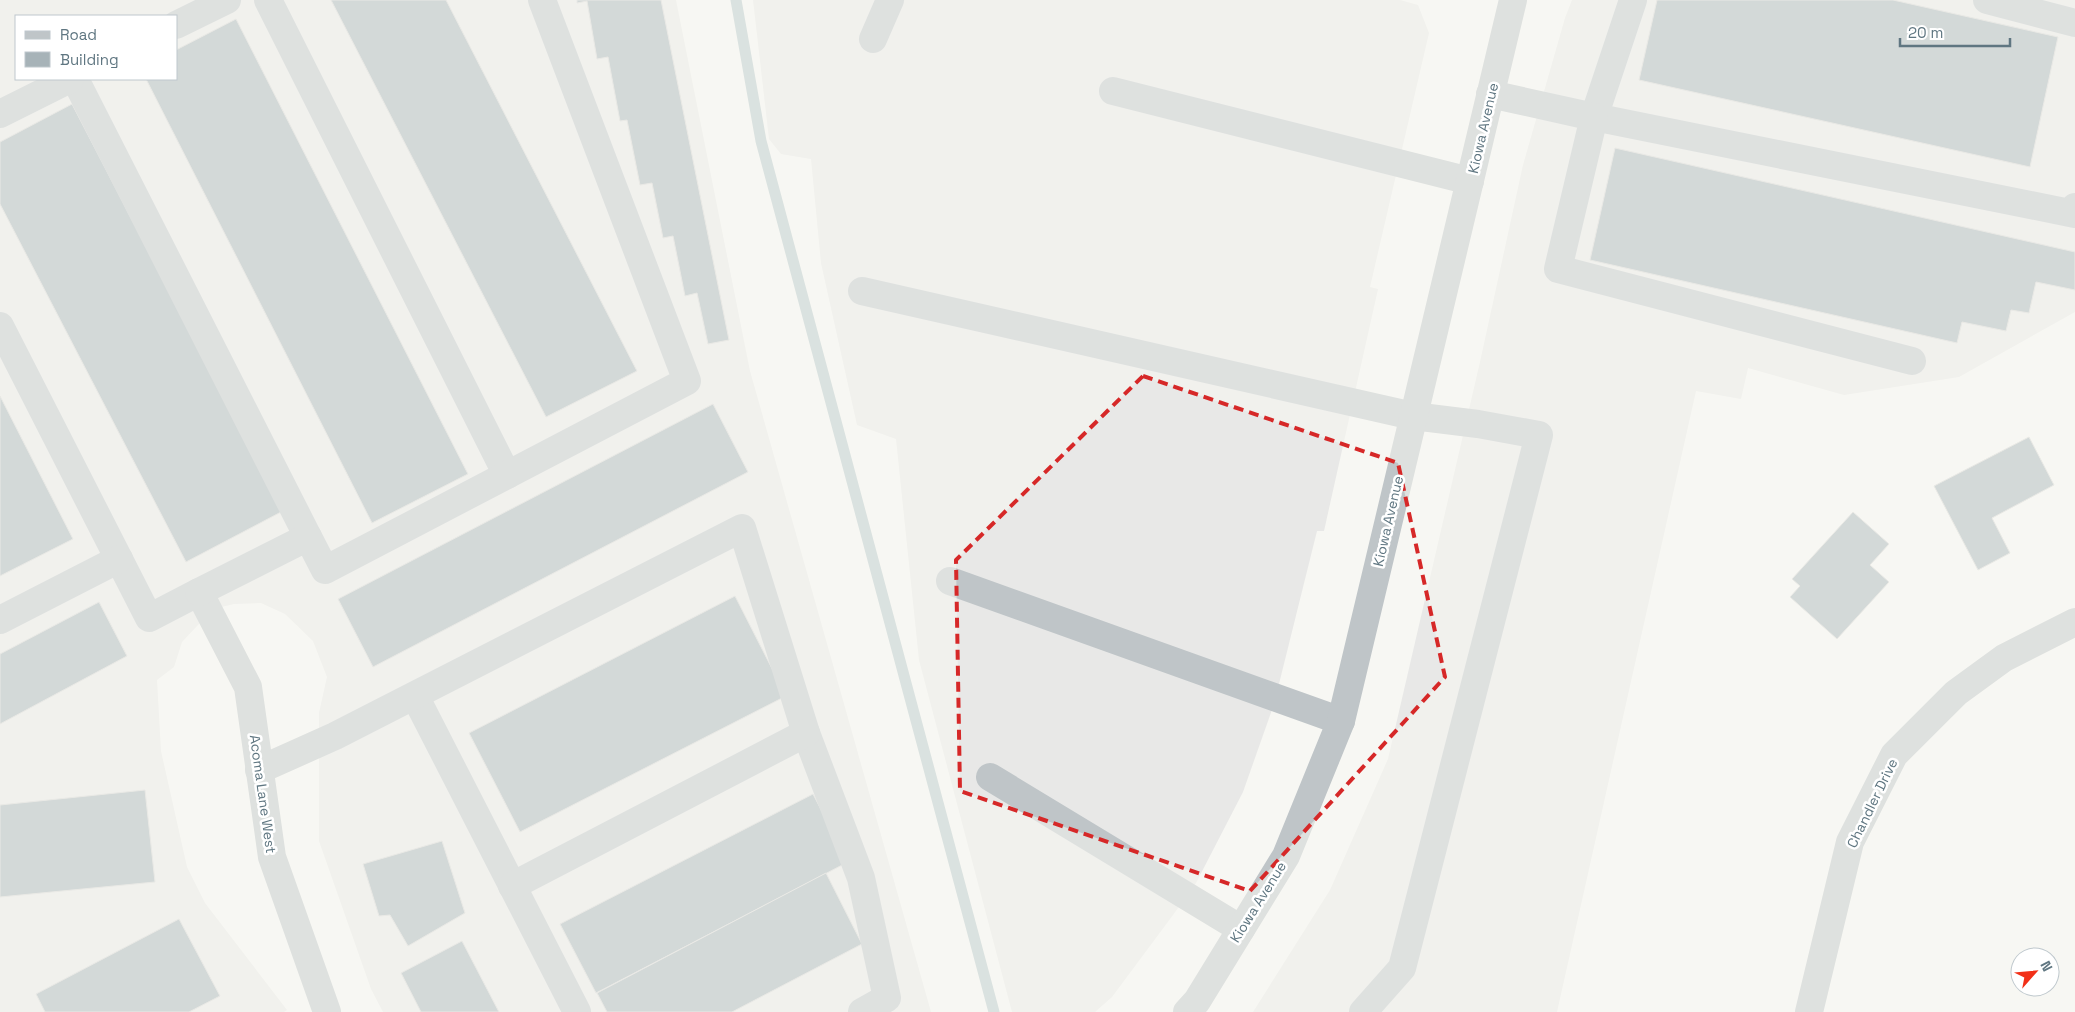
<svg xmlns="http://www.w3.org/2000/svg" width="2075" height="1012" font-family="'Space Grotesk',sans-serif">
  <rect width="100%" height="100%" fill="#f7f7f3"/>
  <g fill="#e8e8e7" fill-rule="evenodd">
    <path d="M0,0H676L750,371L931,1012H383L371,989L319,841V713L327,677L313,641L285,614L261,603L234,604L213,609L182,642L174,667L157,680L161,751L187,867L205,903L287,1010L284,1012H0ZM16,16H176V79H16Z"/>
    <path d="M753,0H1400L1418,5L1429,33L1370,287L1378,289L1324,531H1317L1274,704L1243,792L1196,883L1173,915L1112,997L1095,1012H1012L919,660L896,439L857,425L821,263L811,159L781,154L769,139Z"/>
    <path d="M1572,0H2075V312L1959,377L1844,395L1748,368L1741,399L1696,391L1557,1012H1253L1330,890L1388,759L1480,362L1523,165L1565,18Z"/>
  </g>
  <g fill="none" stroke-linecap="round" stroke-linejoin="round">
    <path stroke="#b7c7ca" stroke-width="11" d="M736,0L761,141L994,1012"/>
  </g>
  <g fill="#a7b3b8" stroke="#d8d8d6">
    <path d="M331,0H446L637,371L546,417Z"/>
    <path d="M577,0H661L729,340L708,344L697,293L685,296L673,236L663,238L652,183L640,185L627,120L620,121L608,57L597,59L587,1L577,3Z"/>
    <path d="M1657,0H1893L2058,37L2030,167L1639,80Z"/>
    <path d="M236,19L468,474L372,523L146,79H176V50Z"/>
    <path d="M72,104L283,511L186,562L0,204V142Z"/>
    <path d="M1615,148L2075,252V290L2036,282L2029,313L2011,310L2006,331L1962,322L1957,343L1590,260Z"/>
    <path d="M0,396L73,539L0,576Z"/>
    <path d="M713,404L748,472L373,667L338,599Z"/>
    <path d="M2029,437L2054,485L1992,518L2010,553L1978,570L1934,486Z"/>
    <path d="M1853,512L1889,544L1870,565L1889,582L1837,639L1790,597L1800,586L1792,579Z"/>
    <path d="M735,596L786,696L520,832L469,733Z"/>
    <path d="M99,602L127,656L0,724V654Z"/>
    <path d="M145,790L155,882L0,897V805Z"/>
    <path d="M813,794L848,862L596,993L560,924Z"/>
    <path d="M442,841L465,913L408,946L390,915L379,916L363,864Z"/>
    <path d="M826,873L862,944L732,1012H607L597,993Z"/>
    <path d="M179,919L220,996L189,1012H45L36,994Z"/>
    <path d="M462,941L499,1012H421L401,973Z"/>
  </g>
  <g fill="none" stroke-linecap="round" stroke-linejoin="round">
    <g stroke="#bfc5c8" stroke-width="28">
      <path d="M268,0L507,475"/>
      <path d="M1633,0L1594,117L2075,214V207"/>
      <path d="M1987,0L2075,23"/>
      <path d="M176,25L227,0"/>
      <path d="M873,39L890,0"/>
      <path d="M75,79L308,537"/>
      <path d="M1113,91L1470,181"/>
      <path d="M1490,94L1594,117L1558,269L1912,361"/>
      <path d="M0,114L70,79"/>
      <path d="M862,291L1413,416L1478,424L1539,435L1402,968L1363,1012"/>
      <path d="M0,326L149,618L199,592L248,687L272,857L327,1012"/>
      <path d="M950,581L1341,721"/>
      <path d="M199,592L308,537L325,570L687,381L542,0"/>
      <path d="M0,620L119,559"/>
      <path d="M415,696L577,1012"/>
      <path d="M259,770L335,736L742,528L806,733L861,878L887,998L862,1012"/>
      <path d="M990,777L1241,929"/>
      <path d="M512,886L806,733"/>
      <path d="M1187,1012L1197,1001L1286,856L1341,721L1513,0"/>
      <path d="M1809,1012L1850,842L1894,755L1956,693L2004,658L2075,622"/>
    </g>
  </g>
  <path d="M0 0H2075V1012H0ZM1143,376L1398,463L1445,677L1250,891L960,791L956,560Z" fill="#f7f7f3" fill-opacity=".55" fill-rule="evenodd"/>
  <path fill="none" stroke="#d62828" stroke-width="4" stroke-dasharray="10 6" stroke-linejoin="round" d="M1143,376L1398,463L1445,677L1250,891L960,791L956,560Z"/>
  <g text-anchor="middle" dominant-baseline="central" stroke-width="5" stroke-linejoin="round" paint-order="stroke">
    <g font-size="14" fill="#5f7681" stroke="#fff">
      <text transform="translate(1483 128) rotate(-77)">Kiowa Avenue</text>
      <text transform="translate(1388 521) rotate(-77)">Kiowa Avenue</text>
      <text transform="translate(263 794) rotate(82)">Acoma Lane West</text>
      <text transform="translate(1872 803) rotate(-64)">Chandler Drive</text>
      <text transform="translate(1258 902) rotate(-58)">Kiowa Avenue</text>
    </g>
  </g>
  <rect x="15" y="15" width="162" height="65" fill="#ffffff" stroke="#bfc8cd"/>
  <rect x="25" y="31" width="25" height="8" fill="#bfc5c8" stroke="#bfc8cd"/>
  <text x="60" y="40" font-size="15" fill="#5f7681">Road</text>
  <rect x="25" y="52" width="25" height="15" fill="#a7b3b8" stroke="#bfc8cd"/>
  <text x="60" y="65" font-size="15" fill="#5f7681">Building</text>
  <g transform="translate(2035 972) rotate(63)"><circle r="24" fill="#ffffff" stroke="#bfc8cd"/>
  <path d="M0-4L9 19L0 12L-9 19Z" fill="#f23018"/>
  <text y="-8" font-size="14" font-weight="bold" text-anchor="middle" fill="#5f7681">N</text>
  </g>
  <path d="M1900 38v8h110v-8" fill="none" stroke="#5f7681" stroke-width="2.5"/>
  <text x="1908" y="38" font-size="15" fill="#5f7681" stroke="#ffffff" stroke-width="4" paint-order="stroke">20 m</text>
</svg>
